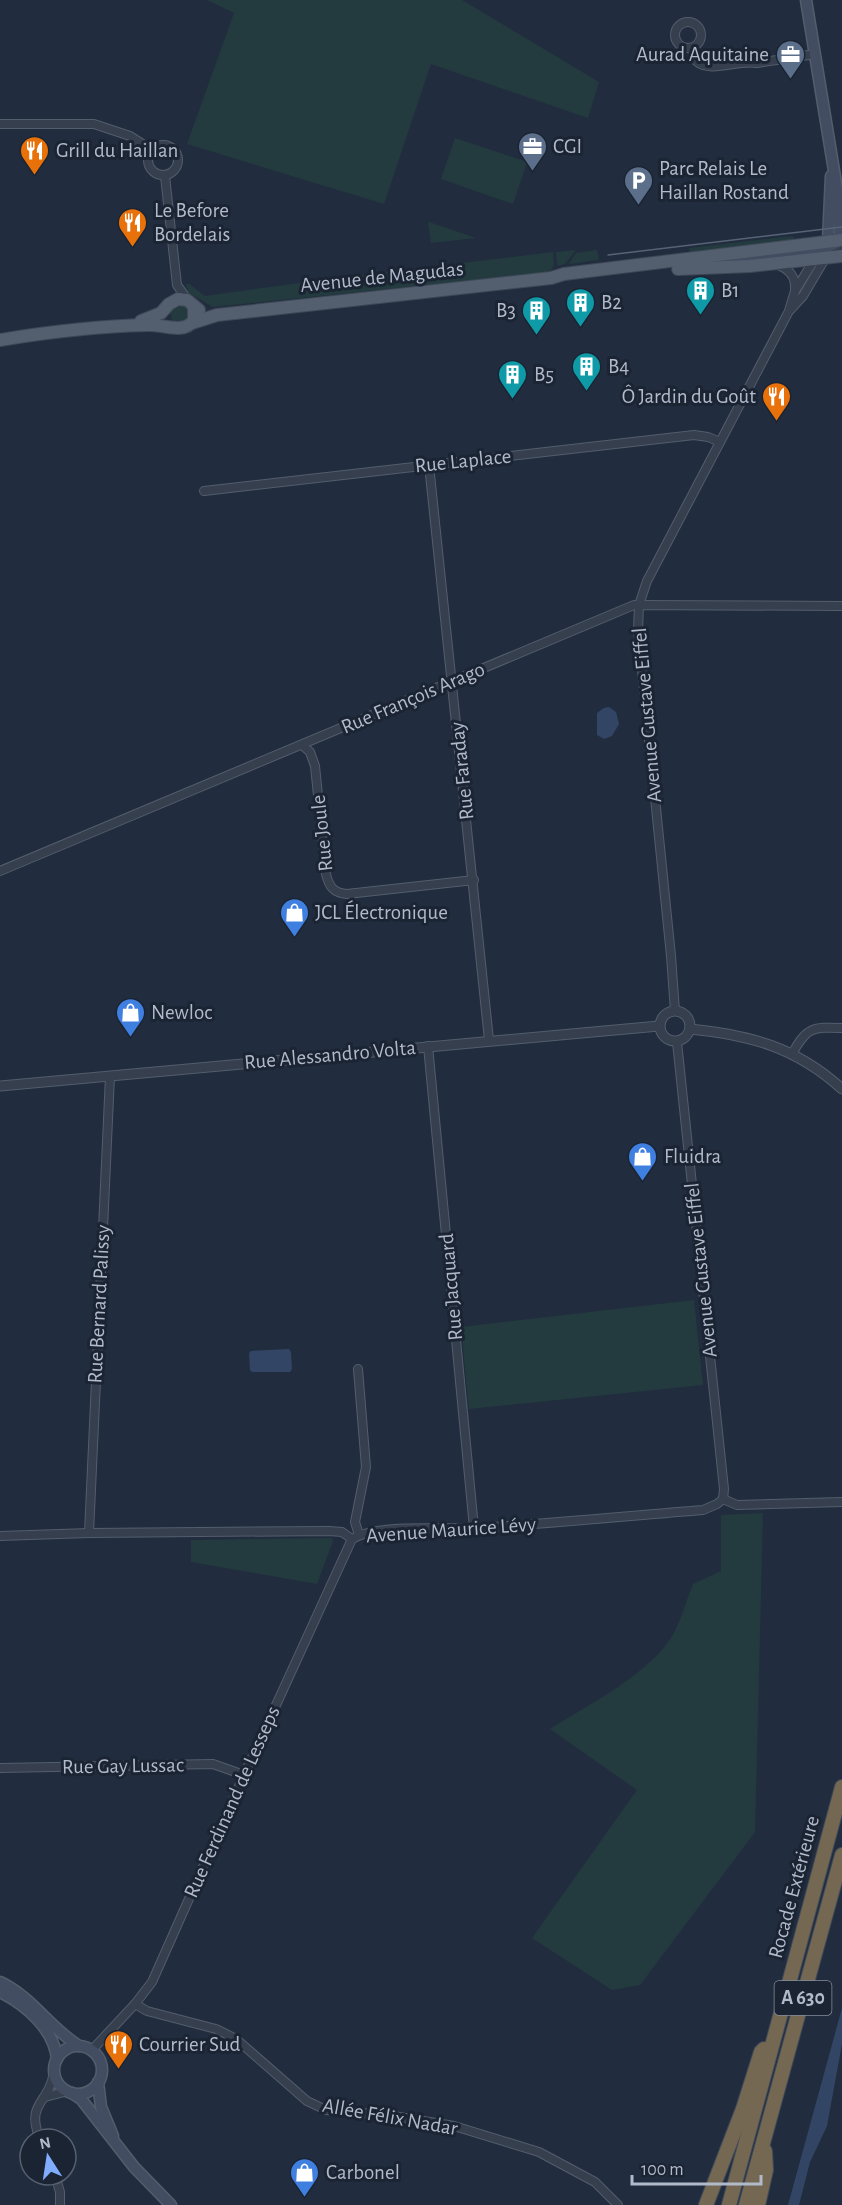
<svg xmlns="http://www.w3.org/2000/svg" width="842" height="2205" font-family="'Alegreya Sans',sans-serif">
  <rect width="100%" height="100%" fill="#212d3e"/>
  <g fill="#233b3f">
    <path d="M207,0H462L599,82L588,118L431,64L384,204L187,144L234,13Z"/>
    <path d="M455,138L527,162L513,204L441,179Z"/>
    <path d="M428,222H429L476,238L431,243Z"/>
    <path d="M793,236L794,241L690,257L689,248Z"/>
    <path d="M576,250L565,264L557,266L556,252Z"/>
    <path d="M597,250L599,260L569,264L576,253Z"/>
    <path d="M553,252L554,265L550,272L213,307L188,292L186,284H189L205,296L328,279Z"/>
    <path d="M175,304L189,306L188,322L175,323L172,321L170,310Z"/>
    <path d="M694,1300L703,1385L469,1409L461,1327Z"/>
    <path d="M763,1513L755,1832L640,1985L612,1990L532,1938L637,1790L550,1729C588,1705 654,1672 675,1631C682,1616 687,1599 693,1584L721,1571V1515Z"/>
    <path d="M332,1538L333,1541L317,1584L191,1562V1540Z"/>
  </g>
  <g fill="#324565">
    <path d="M609,707L616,712L619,724L612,736L604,739L597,735V713L604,708Z"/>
    <path d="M289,1349L291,1352L292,1369L290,1372H252L250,1370L249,1353L251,1351Z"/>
    <path d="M842,2008V2044L827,2126L810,2162L799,2205H788Z"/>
  </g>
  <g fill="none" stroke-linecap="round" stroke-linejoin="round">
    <defs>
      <g id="minor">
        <circle cx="688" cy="35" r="13"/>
        <path d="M692,48L696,61C711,74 738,59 757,63L815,54"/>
        <path d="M0,124H94L130,136L152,150"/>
        <circle cx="163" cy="160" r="15"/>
        <path d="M165,176L177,285L187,299"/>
        <path d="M826,253L833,249L842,248"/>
        <path d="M778,265C789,269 796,277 795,289"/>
        <path d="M790,310L803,296L826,257"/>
        <path d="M429,465L489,1040"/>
        <path d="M204,491L694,435L708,437L720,442"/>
        <path d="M302,745L310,752L315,766L326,874C329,887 334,893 347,894L474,880"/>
        <path d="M0,871L634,605L842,606"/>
        <path d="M675,1011L671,956L638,630L639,605L647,581L789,311L795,291L816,257"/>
        <path d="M677,1042L724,1489L723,1499"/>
        <path d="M428,1046L474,1528"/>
        <path d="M792,1054C807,1027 812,1027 842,1028"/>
        <path d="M358,1369L366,1467L355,1522L359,1535"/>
        <path d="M723,1499L737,1505L842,1502"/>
        <path d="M89,1533L110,1076"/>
        <path d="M0,1536L89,1533L329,1531L342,1532L352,1539"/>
        <path d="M352,1539C379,1523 441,1530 474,1528C550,1524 627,1516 703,1510L717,1504L723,1499"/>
        <path d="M0,1768L213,1764L244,1775"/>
        <path d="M135,2004L147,2011L216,2029L236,2039L307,2101L326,2110L387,2115L454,2126L539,2152L595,2182L618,2205"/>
        <path d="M92,2050L135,2004L152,1982L244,1775L352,1539"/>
        <path d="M45,2097L68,2091"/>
        <path d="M40,2139C25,2103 49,2104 54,2072"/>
        <path d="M55,2175L60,2192V2205"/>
      </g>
      <g id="tertiary">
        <circle cx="675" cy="1026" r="15"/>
        <path d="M690,1029C750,1035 796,1047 842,1089"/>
        <path d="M0,1086L659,1026"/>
      </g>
      <g id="secondary">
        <path d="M806,0L837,189L840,240"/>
        <path d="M828,241L831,176"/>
        <path d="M728,265C759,252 814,258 838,242"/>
        <path d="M0,1982C32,1997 50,2028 79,2046"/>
        <path d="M0,1992C26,2005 54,2029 57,2059"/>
        <circle cx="78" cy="2070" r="24"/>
        <path d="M98,2082L101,2107L113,2136"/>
        <path d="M72,2093L81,2099L134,2167L171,2205"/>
      </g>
      <g id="primary">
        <path d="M678,269L750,266L842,256"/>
        <path d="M141,321L161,313L169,304L178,299L187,300L199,310"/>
        <path d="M192,323L217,315L551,278L564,274L842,240"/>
        <path d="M0,340C48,332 99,326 147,325C163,324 184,335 194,320V306"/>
      </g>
      <g id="motorway">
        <path d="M706,2205L743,2109L761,2052L764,2049"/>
        <path d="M729,2205L842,1787"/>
        <path d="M746,2205L842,1855"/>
        <path d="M758,2205L766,2170L765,2151"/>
      </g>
    </defs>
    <use href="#minor" stroke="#535d6c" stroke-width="10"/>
    <use href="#tertiary" stroke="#535d6c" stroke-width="11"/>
    <use href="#secondary" stroke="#535d6c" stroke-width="13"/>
    <use href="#primary" stroke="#3e4857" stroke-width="14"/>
    <use href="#motorway" stroke="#404a59" stroke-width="16"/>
    <use href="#minor" stroke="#353f4e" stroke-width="8"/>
    <use href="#tertiary" stroke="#353f4e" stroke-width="9"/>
    <use href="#secondary" stroke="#434d62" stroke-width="10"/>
    <use href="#primary" stroke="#535e6f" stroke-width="12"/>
    <use href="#motorway" stroke="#756852" stroke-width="14"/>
    <path stroke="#576376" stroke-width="1.5" d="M608,255L842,227"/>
  </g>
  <defs>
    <symbol id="office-pin" viewBox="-11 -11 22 30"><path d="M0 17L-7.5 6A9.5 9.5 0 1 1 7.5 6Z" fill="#5c6f8a" stroke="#1b2433"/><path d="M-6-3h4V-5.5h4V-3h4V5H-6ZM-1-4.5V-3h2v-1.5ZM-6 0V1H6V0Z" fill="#fff"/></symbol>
    <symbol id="restaurant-pin" viewBox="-11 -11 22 30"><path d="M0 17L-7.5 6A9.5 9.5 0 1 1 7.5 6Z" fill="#e8710a" stroke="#1b2433"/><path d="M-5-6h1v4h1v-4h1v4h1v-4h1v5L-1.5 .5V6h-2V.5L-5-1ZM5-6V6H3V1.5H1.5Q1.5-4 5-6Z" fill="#fff"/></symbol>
    <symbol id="parking-pin" viewBox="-11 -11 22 30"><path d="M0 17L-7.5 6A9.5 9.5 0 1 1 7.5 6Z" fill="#5c6f8a" stroke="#1b2433"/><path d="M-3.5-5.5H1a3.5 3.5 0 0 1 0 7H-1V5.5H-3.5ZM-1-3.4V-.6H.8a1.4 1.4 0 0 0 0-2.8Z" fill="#fff"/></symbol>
    <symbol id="building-pin" viewBox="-11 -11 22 30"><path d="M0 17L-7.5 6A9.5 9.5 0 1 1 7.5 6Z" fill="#0f9aa8" stroke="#1b2433"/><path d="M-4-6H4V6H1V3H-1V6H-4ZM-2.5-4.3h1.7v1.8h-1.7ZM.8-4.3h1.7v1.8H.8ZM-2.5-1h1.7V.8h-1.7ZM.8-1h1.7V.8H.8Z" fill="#fff"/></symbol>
    <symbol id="shop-pin" viewBox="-11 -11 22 30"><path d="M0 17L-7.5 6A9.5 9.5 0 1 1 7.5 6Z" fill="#3f7fe0" stroke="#1b2433"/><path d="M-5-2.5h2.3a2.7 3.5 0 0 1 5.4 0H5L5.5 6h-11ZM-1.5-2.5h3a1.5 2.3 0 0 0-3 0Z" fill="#fff"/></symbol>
  </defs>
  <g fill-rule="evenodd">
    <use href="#office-pin" x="774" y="38" width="33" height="45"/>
    <use href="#office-pin" x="516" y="130" width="33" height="45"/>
    <use href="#restaurant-pin" x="18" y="134" width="33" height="45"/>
    <use href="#parking-pin" x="622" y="164" width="33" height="45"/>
    <use href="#restaurant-pin" x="116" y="206" width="33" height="45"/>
    <use href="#building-pin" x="684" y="274" width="33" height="45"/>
    <use href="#building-pin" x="564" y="286" width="33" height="45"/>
    <use href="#building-pin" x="520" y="294" width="33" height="45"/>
    <use href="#building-pin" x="570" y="350" width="33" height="45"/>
    <use href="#building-pin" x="496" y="358" width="33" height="45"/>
    <use href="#restaurant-pin" x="760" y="380" width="33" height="45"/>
    <use href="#shop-pin" x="278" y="896" width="33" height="45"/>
    <use href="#shop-pin" x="114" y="996" width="33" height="45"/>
    <use href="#shop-pin" x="626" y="1140" width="33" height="45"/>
    <use href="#restaurant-pin" x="102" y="2028" width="33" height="45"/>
    <use href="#shop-pin" x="288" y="2156" width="33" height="45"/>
  </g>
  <g text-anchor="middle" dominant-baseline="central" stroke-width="6" stroke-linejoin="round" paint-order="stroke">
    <rect fill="#1b2433" stroke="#848d9d" stroke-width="1.5" x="774.5" y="1981" width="57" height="34" rx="4.5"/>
    <g font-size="20" font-weight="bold" fill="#b1baca">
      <text x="803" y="1998">A 630</text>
    </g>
    <g font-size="21" fill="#b1baca" stroke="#1b2433" text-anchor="start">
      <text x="769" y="54" text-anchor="end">Aurad Aquitaine</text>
      <text x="553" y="146">CGI</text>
      <text x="56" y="150">Grill du Haillan</text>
      <text x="659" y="168">Parc Relais Le<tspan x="659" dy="24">Haillan Rostand</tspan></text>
      <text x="154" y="210">Le Before<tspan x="154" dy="24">Bordelais</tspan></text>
      <text x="721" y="290">B1</text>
      <text x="601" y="302">B2</text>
      <text x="516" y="310" text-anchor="end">B3</text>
      <text x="608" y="366">B4</text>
      <text x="534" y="374">B5</text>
      <text x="756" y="396" text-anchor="end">Ô Jardin du Goût</text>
      <text x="315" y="912">JCL Électronique</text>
      <text x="151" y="1012">Newloc</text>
      <text x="664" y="1156">Fluidra</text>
      <text x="139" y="2044">Courrier Sud</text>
      <text x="326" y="2172">Carbonel</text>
    </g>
    <g font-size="21" fill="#b1baca" stroke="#1b2433">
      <text transform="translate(382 277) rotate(-6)">Avenue de Magudas</text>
      <text transform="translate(463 461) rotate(-6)">Rue Laplace</text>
      <text transform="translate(413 698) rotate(-23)">Rue François Arago</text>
      <text transform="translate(647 715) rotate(-95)">Avenue Gustave Eiffel</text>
      <text transform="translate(462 771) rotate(-96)">Rue Faraday</text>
      <text transform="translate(322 833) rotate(-96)">Rue Joule</text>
      <text transform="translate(330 1055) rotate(-5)">Rue Alessandro Volta</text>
      <text transform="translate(701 1270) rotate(-96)">Avenue Gustave Eiffel</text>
      <text transform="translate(451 1287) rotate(-95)">Rue Jacquard</text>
      <text transform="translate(99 1304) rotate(-87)">Rue Bernard Palissy</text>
      <text transform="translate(451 1530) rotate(-4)">Avenue Maurice Lévy</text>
      <text transform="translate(123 1766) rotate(-1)">Rue Gay Lussac</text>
      <text transform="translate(232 1802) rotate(-66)">Rue Ferdinand de Lesseps</text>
      <text transform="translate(794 1887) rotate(-75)">Rocade Extérieure</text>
      <text transform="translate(390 2117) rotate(10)">Allée Félix Nadar</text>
    </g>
  </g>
  <g transform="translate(48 2157) rotate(348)"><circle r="28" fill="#1b2433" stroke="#57606f" stroke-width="1.5"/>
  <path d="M0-4.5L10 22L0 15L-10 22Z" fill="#81adff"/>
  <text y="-9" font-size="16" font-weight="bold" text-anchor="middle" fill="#b1baca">N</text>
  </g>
  <path d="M632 2175v9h129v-9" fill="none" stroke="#b1baca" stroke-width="3"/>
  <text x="641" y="2175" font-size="18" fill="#b1baca" stroke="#1b2433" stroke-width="4.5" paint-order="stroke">100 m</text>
</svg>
